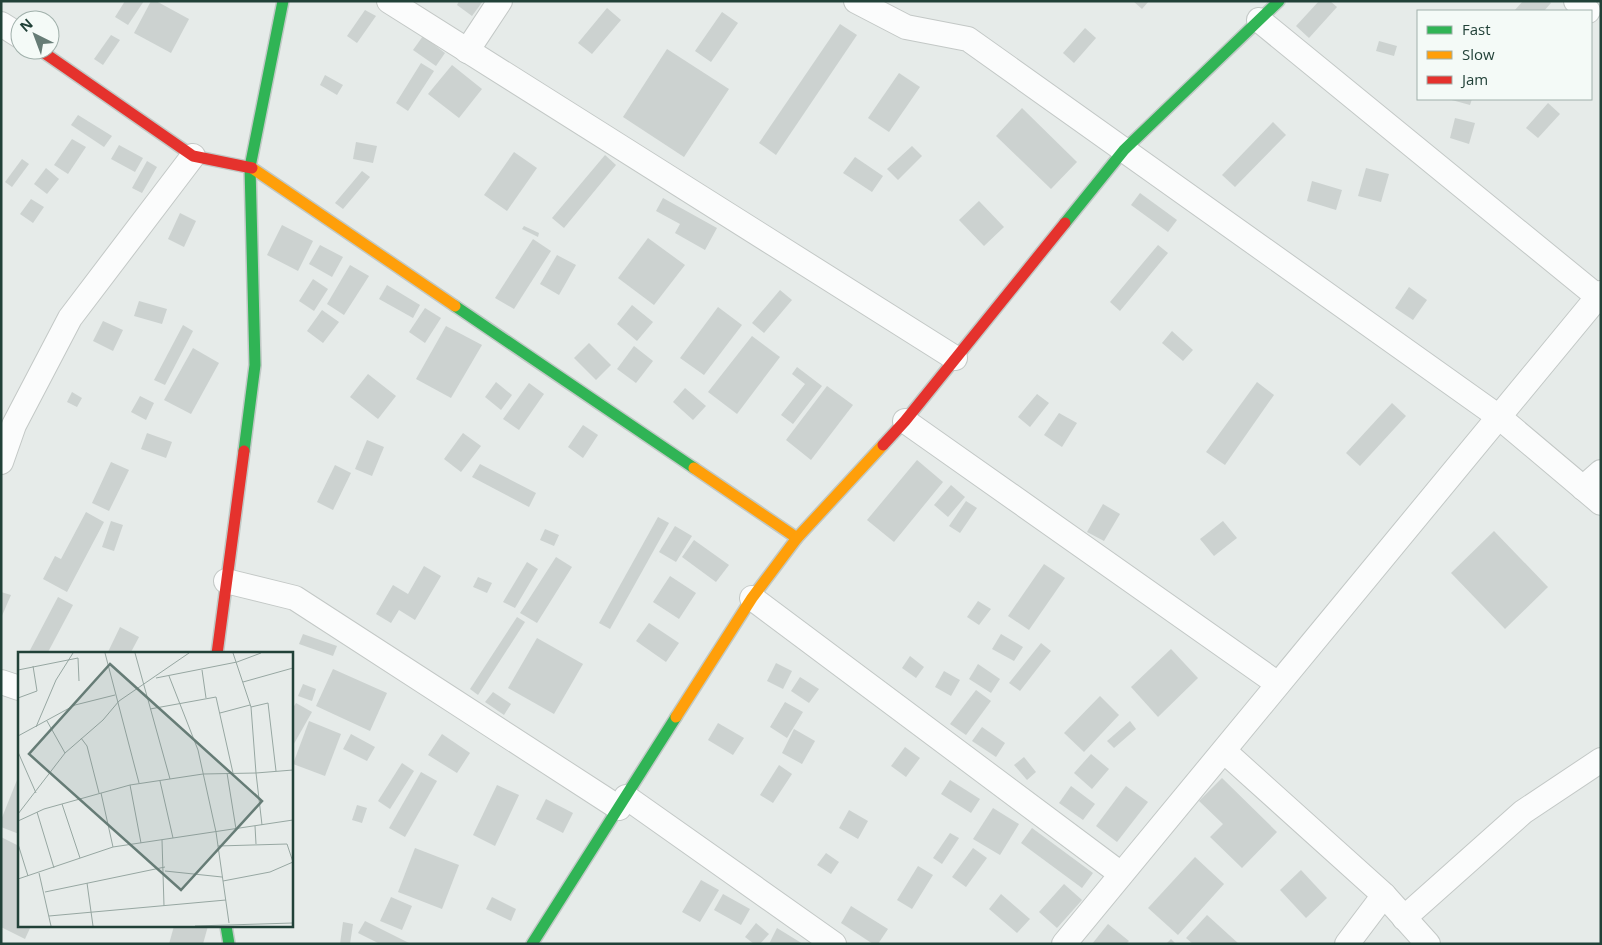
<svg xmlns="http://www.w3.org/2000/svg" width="1602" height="945" font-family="'Open Sans',sans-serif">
  <rect width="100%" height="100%" fill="#e6ebe9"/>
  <g fill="#ccd2d0">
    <path d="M125,1H144L128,25L115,17Z"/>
    <path d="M151,1H156L189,19L171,53L134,33Z"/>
    <path d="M459,1H483L472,16L457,5Z"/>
    <path d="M1133,1H1149L1142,9Z"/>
    <path d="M1319,1H1330L1337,7L1309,38L1296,26Z"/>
    <path d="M1523,1H1549L1551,3L1544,11H1514Z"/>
    <path d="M607,8L621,20L592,54L578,43Z"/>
    <path d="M365,10L376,16L357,43L347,36Z"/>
    <path d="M722,12L738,23L711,62L695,51Z"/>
    <path d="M840,24L857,35L776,155L759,143Z"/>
    <path d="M1085,28L1096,38L1074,63L1063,53Z"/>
    <path d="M111,35L120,40L103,65L94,59Z"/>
    <path d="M423,36L445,53L436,66L413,50Z"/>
    <path d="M1379,41L1397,46L1394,56L1376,51Z"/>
    <path d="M667,49L729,89L684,157L623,117Z"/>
    <path d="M421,63L434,71L408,111L396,103Z"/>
    <path d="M452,65L482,89L459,118L428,94Z"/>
    <path d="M899,73L920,87L889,132L868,118Z"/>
    <path d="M325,75L343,85L337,95L320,85Z"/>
    <path d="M1448,99H1472L1470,105Z"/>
    <path d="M1548,103L1560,114L1538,138L1526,128Z"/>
    <path d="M1022,108L1077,162L1051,189L996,136Z"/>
    <path d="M78,115L112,136L104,147L71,125Z"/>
    <path d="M1455,118L1475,123L1469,144L1450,138Z"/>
    <path d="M1273,122L1286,135L1235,187L1222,175Z"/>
    <path d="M72,139L86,147L68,174L54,165Z"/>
    <path d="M356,142L377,146L373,163L353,159Z"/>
    <path d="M119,145L143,158L135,172L111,159Z"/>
    <path d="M912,146L922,156L898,180L887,169Z"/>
    <path d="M514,152L537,168L507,211L484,195Z"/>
    <path d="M605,155L616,165L564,228L552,218Z"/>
    <path d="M855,157L883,176L872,192L843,173Z"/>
    <path d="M22,159L29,164L12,187L5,182Z"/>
    <path d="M147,161L157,167L142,193L132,188Z"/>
    <path d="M46,168L59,179L47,194L34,184Z"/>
    <path d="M1366,168L1389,174L1381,202L1358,196Z"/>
    <path d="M362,171L370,177L343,209L335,203Z"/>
    <path d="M1312,181L1342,190L1336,210L1307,201Z"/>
    <path d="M1140,193L1177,220L1168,232L1131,205Z"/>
    <path d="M663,198L717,228L705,250L675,233L680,224L656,211Z"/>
    <path d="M31,199L44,207L33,223L20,214Z"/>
    <path d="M979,201L1004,227L984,246L959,220Z"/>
    <path d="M180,213L196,221L184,247L168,239Z"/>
    <path d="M282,225L313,241L298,271L267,255Z"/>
    <path d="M524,226L539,233L538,237L522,229Z"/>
    <path d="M648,238L685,265L654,305L618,278Z"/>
    <path d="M533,239L551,251L514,309L495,298Z"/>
    <path d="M320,245L343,257L332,277L309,264Z"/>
    <path d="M1158,245L1168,253L1120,311L1110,302Z"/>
    <path d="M557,255L576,265L559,295L540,284Z"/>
    <path d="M350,265L369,276L344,315L327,304Z"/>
    <path d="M313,279L328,289L314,311L299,301Z"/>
    <path d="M387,285L420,305L413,318L379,299Z"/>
    <path d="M1409,287L1427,300L1413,320L1395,308Z"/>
    <path d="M780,290L792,300L764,333L752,323Z"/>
    <path d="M139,301L167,309L162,324L134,316Z"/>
    <path d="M632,305L653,322L637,341L617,324Z"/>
    <path d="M718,307L742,325L704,375L680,358Z"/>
    <path d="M425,308L441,318L425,343L409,332Z"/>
    <path d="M322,310L339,322L323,343L307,331Z"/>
    <path d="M103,321L123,330L113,351L93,341Z"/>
    <path d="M183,325L193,331L165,385L154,380Z"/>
    <path d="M446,326L482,345L451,398L416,379Z"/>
    <path d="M1172,331L1193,350L1183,361L1162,343Z"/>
    <path d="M752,336L780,357L737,414L708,392Z"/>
    <path d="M589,343L611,365L596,380L574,358Z"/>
    <path d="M634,346L653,361L636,383L617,369Z"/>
    <path d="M193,348L219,363L191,414L164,400Z"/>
    <path d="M797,367L822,386L793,424L781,415L805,384L792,374Z"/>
    <path d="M368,374L396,396L378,419L350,397Z"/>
    <path d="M496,382L512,395L501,410L485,397Z"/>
    <path d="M1257,382L1274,395L1225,465L1206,452Z"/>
    <path d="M529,383L544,394L519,430L503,419Z"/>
    <path d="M827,386L853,405L811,460L786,440Z"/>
    <path d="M685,388L706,406L693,420L673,402Z"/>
    <path d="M72,392L82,398L77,407L67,402Z"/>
    <path d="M1037,394L1049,403L1030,427L1018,417Z"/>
    <path d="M140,396L154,403L146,420L131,412Z"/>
    <path d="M1392,403L1406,416L1360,466L1346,453Z"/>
    <path d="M1059,413L1077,423L1062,447L1044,435Z"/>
    <path d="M583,425L598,435L583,458L568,447Z"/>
    <path d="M147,433L172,442L166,458L141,449Z"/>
    <path d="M463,433L481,446L461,472L444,459Z"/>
    <path d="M367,440L384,447L372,476L355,469Z"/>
    <path d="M917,460L943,482L894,542L867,520Z"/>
    <path d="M111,462L129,470L109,511L92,503Z"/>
    <path d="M480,464L536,493L529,507L472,477Z"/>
    <path d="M335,465L351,473L333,510L317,502Z"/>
    <path d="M951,485L965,497L948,517L934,505Z"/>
    <path d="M966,501L977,508L960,533L949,526Z"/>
    <path d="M1103,504L1120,514L1104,541L1087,532Z"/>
    <path d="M86,512L104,522L67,592L43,579L55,556L61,559Z"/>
    <path d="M658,517L669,523L610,629L599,623Z"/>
    <path d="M111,521L123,525L114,551L102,547Z"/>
    <path d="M1223,521L1237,538L1214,556L1200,539Z"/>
    <path d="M675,526L692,536L676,562L659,552Z"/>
    <path d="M545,529L559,535L554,546L540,540Z"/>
    <path d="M1494,531L1548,587L1505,629L1451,573Z"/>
    <path d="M694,540L729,565L716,582L682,557Z"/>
    <path d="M556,557L572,567L537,623L520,613Z"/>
    <path d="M527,562L538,569L515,608L503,602Z"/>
    <path d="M1044,564L1065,578L1029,630L1008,616Z"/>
    <path d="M424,566L441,576L415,620L399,610L391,623L376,614L393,585L408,594Z"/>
    <path d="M670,576L696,593L679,619L653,602Z"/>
    <path d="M478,577L492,583L487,593L473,587Z"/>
    <path d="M1,592L11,595L1,618Z"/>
    <path d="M58,597L73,605L47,654H28Z"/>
    <path d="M978,601L991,609L979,625L967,617Z"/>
    <path d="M517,617L525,622L478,695L470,689Z"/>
    <path d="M649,623L679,643L666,662L636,641Z"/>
    <path d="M120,627L139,637L130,654H107Z"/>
    <path d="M303,634L337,646L333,656L299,644Z"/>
    <path d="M1001,634L1023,647L1014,661L992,649Z"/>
    <path d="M537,638L583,664L554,714L508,688Z"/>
    <path d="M1041,643L1051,651L1020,691L1009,683Z"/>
    <path d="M1171,649L1198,678L1158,717L1131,687Z"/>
    <path d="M910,656L924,667L916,678L902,668Z"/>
    <path d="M776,663L792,671L783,689L767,681Z"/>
    <path d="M978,664L1000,679L991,693L969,679Z"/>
    <path d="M333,669L387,693L370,731L316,706Z"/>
    <path d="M944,671L960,680L951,696L935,687Z"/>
    <path d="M800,677L819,689L809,703L791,691Z"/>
    <path d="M303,684L316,689L312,701L298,696Z"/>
    <path d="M976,690L991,701L966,735L950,724Z"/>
    <path d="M493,692L511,704L504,715L485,702Z"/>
    <path d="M1100,696L1119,715L1084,752L1064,733Z"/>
    <path d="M785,702L803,712L787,738L770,727Z"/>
    <path d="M296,703L312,712L291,749V711Z"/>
    <path d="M309,721L341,734L325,776L293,764Z"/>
    <path d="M1130,721L1136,729L1114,748L1107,741Z"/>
    <path d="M718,723L744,738L733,755L708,740Z"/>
    <path d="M982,727L1005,743L996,757L972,741Z"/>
    <path d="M794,729L815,741L802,764L782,753Z"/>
    <path d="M351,734L375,747L367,761L343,749Z"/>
    <path d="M442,734L470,753L457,773L428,755Z"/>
    <path d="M905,747L920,758L906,777L891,766Z"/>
    <path d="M1091,754L1109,769L1092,789L1074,773Z"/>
    <path d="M1024,757L1036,772L1027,780L1014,765Z"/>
    <path d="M402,763L414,771L390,809L378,801Z"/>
    <path d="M779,765L792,774L773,803L760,795Z"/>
    <path d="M421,772L437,781L405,837L389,828Z"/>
    <path d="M19,775V834L1,827V820Z"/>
    <path d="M1222,778L1277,832L1242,868L1210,837L1223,824L1199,801Z"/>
    <path d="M950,780L980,799L971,813L941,794Z"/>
    <path d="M497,785L519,795L495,846L473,835Z"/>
    <path d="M1071,786L1095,804L1083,820L1059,803Z"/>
    <path d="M1126,786L1148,802L1117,842L1096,826Z"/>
    <path d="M546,799L573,813L563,833L536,819Z"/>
    <path d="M357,805L367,808L362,823L352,820Z"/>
    <path d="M993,808L1019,824L1000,855L973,839Z"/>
    <path d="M849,810L868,821L858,839L839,828Z"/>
    <path d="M1032,828L1093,873L1082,888L1021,843Z"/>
    <path d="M950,833L959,838L942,864L933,858Z"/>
    <path d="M1,837L19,846V926H31L25,939L1,927Z"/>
    <path d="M415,848L459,865L442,909L398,892Z"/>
    <path d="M973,848L987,858L966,887L952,877Z"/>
    <path d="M826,853L839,862L831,874L817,865Z"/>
    <path d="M1195,857L1224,884L1178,935L1148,908Z"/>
    <path d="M918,866L933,875L912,909L897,900Z"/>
    <path d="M1301,870L1327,898L1306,918L1280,890Z"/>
    <path d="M701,880L719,890L700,922L682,912Z"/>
    <path d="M1064,884L1082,900L1057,928L1039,912Z"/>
    <path d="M723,894L750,909L741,925L714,910Z"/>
    <path d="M1001,894L1030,919L1017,933L989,909Z"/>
    <path d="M391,897L412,906L402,930L380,921Z"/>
    <path d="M492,897L516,909L511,921L486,909Z"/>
    <path d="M851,906L888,929L878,944H873L841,923Z"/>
    <path d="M1207,915L1239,944H1193L1186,938Z"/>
    <path d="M365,921L411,944H380L358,933Z"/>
    <path d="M343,922L353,924L350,944H340Z"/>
    <path d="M756,923L769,934L760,944H754L745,937Z"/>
    <path d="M1108,924L1129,941L1126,944H1092Z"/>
    <path d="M174,926H208L203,944H169Z"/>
    <path d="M777,928L803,944H769Z"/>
    <path d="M1171,939L1176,944H1166Z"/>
  </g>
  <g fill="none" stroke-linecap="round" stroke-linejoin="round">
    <defs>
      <g id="street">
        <path d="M389,1L955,358"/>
        <path d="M856,1L906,27L968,39L1499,417L1601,503"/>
        <path d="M1576,1L1588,11"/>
        <path d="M1259,20L1598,297"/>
        <path d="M1,24L20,36"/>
        <path d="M467,51L500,1"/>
        <path d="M905,421L1278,684"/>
        <path d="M1,462L14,425L70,318L193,156"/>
        <path d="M1583,488L1601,472"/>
        <path d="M226,581L295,598L619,808"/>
        <path d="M752,598L1121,874"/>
        <path d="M1,682L19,688"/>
        <path d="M1224,751L1384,895L1428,944"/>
        <path d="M626,797L834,944"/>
        <path d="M1404,918L1523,812L1601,760"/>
        <path d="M1064,944L1601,293"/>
        <path d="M1347,944L1384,895"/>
      </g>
      <g id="fast">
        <path d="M1065,223L1124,150L1279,1"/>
        <path d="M455,306L694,468"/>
        <path d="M244,451L255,365L250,167L283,1"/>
        <path d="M226,926L229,944"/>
        <path d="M532,944L676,717"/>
      </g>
      <g id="slow">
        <path d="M252,168L455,306"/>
        <path d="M694,468L797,538"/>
        <path d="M676,717L752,598L797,538L883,445"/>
      </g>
      <g id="jam">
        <path d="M40,50L193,156L252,168"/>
        <path d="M883,445L905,421L1065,223"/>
        <path d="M217,654L244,451"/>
      </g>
    </defs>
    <use href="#street" stroke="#c3c8c6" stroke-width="26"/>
    <use href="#fast" stroke="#c1c9c6" stroke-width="14"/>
    <use href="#slow" stroke="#c1c9c6" stroke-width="14"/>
    <use href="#jam" stroke="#c1c9c6" stroke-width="14"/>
    <use href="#street" stroke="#fbfcfc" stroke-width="24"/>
    <use href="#fast" stroke="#30b455" stroke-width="11"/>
    <use href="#slow" stroke="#ff9f0a" stroke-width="11"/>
    <use href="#jam" stroke="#e5322d" stroke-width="11"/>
  </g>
  <g transform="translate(18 652)">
    <rect width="275" height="275" fill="#e6ebe9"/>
    <path fill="none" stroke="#97a7a2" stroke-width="1" d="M87,1L121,131M117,1L152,127M215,1L233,55L238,121L275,118M0,18L60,6L61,29M184,18L188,46M151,24L180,98L198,180L211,271M138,26L219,10L243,1M225,30L275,16M0,46L19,39L15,14M233,55L250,51L258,119M132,57L198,45L215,121M202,61L232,53M29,69L47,101M18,75L38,28L55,1M0,84L57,53L97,43M63,86L69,94L81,141M0,100L18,141M209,121L218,177M142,129L155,186M112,133L123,191M83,141L95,195M44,152L62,206M19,160L36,216M0,162L47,101L85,68L101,49L171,1M0,169L26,157L112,133L185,122L238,121L244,173M237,174L238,192M144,188L146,254M0,192L10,224M200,194L269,192L275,210M147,219L204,225M21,221L33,274M0,227L95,195L275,168M205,229L252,220L275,210M69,231L75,274M27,240L147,215M31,264L208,248M177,274L275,271"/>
    <path fill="#667c76" fill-opacity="0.15" stroke="#667c76" stroke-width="2.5" d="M92,12L244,149L163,238L11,102Z"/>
    <rect width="275" height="275" fill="none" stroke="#214138" stroke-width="2.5"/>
  </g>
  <rect width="1602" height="945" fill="none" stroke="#214138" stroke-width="5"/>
  <rect x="1417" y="10" width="175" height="90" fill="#f4faf7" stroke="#a0b0ab"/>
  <rect x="1427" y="26" width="25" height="8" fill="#30b455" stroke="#a0b0ab"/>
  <text x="1462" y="35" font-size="15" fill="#214138">Fast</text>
  <rect x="1427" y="51" width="25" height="8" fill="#ff9f0a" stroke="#a0b0ab"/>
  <text x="1462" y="60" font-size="15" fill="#214138">Slow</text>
  <rect x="1427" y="76" width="25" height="8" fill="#e5322d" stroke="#a0b0ab"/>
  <text x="1462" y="85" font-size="15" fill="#214138">Jam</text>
  <g transform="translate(35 35) rotate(318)"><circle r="24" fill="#f4faf7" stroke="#a0b0ab"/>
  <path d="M0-4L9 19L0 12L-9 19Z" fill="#667c76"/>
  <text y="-8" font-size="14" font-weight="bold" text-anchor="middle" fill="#214138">N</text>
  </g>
</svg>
